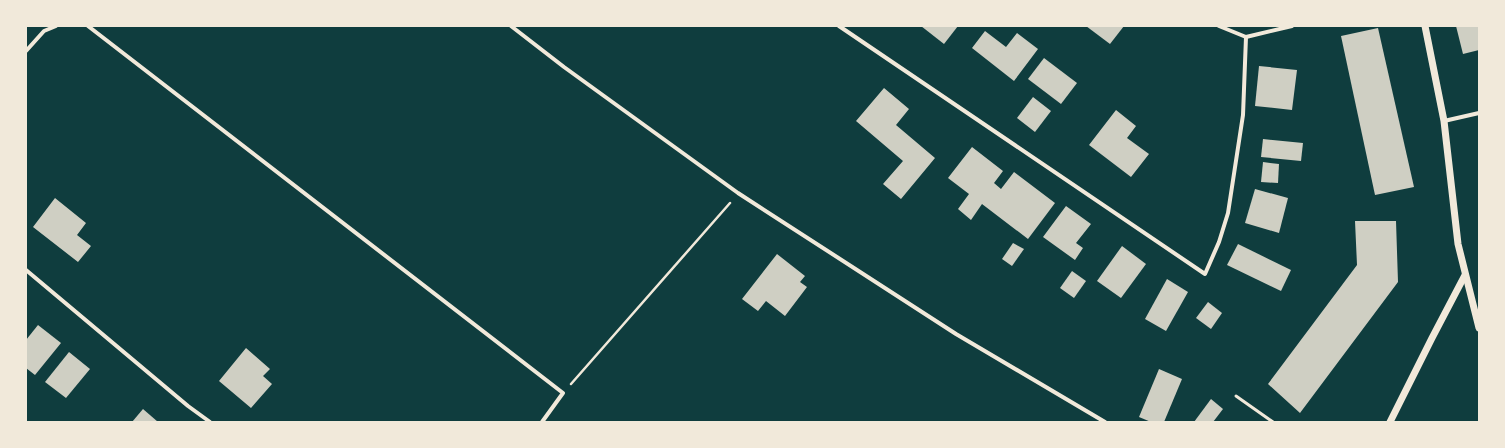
<svg xmlns="http://www.w3.org/2000/svg" width="1505" height="448" font-family="Arial,sans-serif">
  <rect width="100%" height="100%" fill="#0f3d3e"/>
  <g fill="#cfcfc3">
    <path d="M921,26H958L944,44Z"/>
    <path d="M1086,26H1124L1110,44Z"/>
    <path d="M1456,26H1479V50L1463,54Z"/>
    <path d="M1378,28L1414,187L1375,195L1341,36Z"/>
    <path d="M985,31L1006,47L1017,33L1038,49L1014,81L972,48Z"/>
    <path d="M1044,58L1077,83L1061,104L1028,79Z"/>
    <path d="M1259,66L1297,70L1292,110L1255,106Z"/>
    <path d="M884,88L909,109L896,125L935,158L901,199L883,184L903,161L856,121Z"/>
    <path d="M1033,97L1051,111L1035,132L1017,118Z"/>
    <path d="M1116,110L1136,126L1127,138L1149,154L1131,177L1089,145Z"/>
    <path d="M1263,139L1303,143L1301,161L1261,157Z"/>
    <path d="M972,147L1003,171L994,183L1001,189L1014,172L1055,203L1028,239L982,204L971,220L958,209L969,194L948,178Z"/>
    <path d="M1263,162L1279,164L1278,183L1261,182Z"/>
    <path d="M1255,189L1288,198L1279,233L1245,223Z"/>
    <path d="M55,198L86,223L77,235L91,246L78,262L33,227Z"/>
    <path d="M1066,206L1091,224L1076,243L1083,248L1075,260L1043,237Z"/>
    <path d="M1355,221H1396L1398,282L1300,413L1268,384L1357,265Z"/>
    <path d="M1013,243L1024,249L1012,266L1002,259Z"/>
    <path d="M1238,244L1291,270L1281,291L1227,265Z"/>
    <path d="M1122,246L1146,264L1121,298L1097,281Z"/>
    <path d="M777,254L805,276L800,282L807,287L785,316L766,301L758,311L742,299Z"/>
    <path d="M1072,271L1086,281L1074,298L1060,288Z"/>
    <path d="M1167,279L1188,292L1166,331L1145,319Z"/>
    <path d="M1208,302L1222,313L1211,329L1196,318Z"/>
    <path d="M38,325L61,343L35,375L26,368V340Z"/>
    <path d="M246,348L270,369L263,376L272,384L251,408L219,381Z"/>
    <path d="M69,352L90,369L66,398L45,382Z"/>
    <path d="M1159,369L1182,379L1164,422H1151L1139,417Z"/>
    <path d="M1211,399L1223,409L1213,422H1194Z"/>
    <path d="M143,409L158,422H132Z"/>
  </g>
  <g fill="none" stroke-linecap="round" stroke-linejoin="round">
    <path stroke="#f1e9da" stroke-width="2.5" d="M571,384L730,203"/>
    <path stroke="#f1e9da" stroke-width="3" d="M1236,396L1273,422"/>
    <g stroke="#f1e9da" stroke-width="4">
      <path d="M88,26L563,393L542,422"/>
      <path d="M511,26L564,67L738,193L956,334L1105,422"/>
      <path d="M839,26L1205,274L1219,242L1228,213L1243,115L1246,37"/>
      <path d="M1219,26L1246,37L1292,26"/>
      <path d="M26,51L44,31L56,26"/>
      <path d="M1444,121L1479,113"/>
      <path d="M26,270L188,406L210,422"/>
    </g>
    <g stroke="#f1e9da" stroke-width="7">
      <path d="M1425,26L1444,121L1458,244L1479,328"/>
      <path d="M1390,422L1432,338L1465,275"/>
    </g>
  </g>
  <rect width="1505" height="448" fill="none" stroke="#f1e9da" stroke-width="54"/>
</svg>
